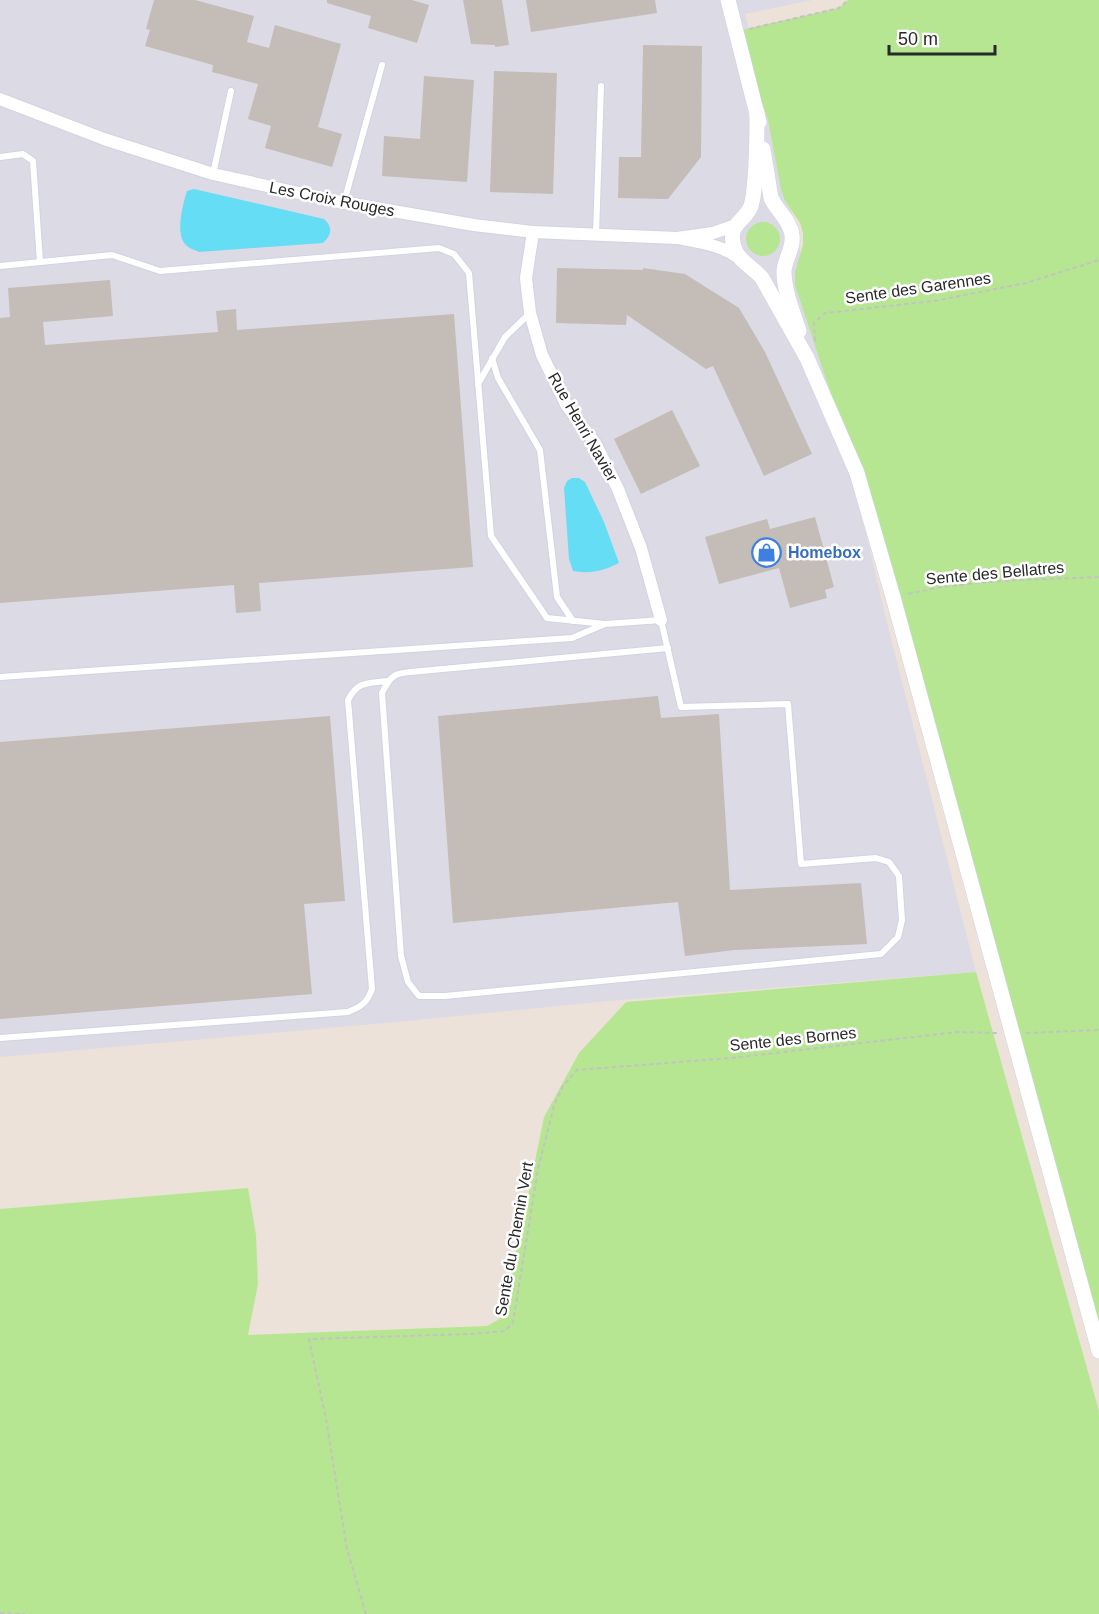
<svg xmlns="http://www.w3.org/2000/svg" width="1099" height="1614" font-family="Arial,sans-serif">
  <rect width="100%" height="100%" fill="#ece2d9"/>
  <path fill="#dcdae4" d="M0,0H812L745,14L886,619L976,972L619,1000L397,1022L0,1057Z"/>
  <g fill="#b7e692">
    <path d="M848,0H1099V1351L857,473L795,285V272L803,245V233L800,223L785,201L781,189L768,120L737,31L839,8Z"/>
    <circle cx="763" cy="239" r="17"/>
    <path d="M976,972L1099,1411V1614H0V1209L248,1188L256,1235L258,1284L248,1335L487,1326L503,1317L544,1117L579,1053L626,1002Z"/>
  </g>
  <g fill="#65ddf5">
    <path d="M194,189L324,219C333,227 332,235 323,243L199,252C196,250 190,249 187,246C174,236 183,204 187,191Z"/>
    <path d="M572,478H579L585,482L604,522L619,563C603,571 591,574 573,571L569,559L564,488L567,481Z"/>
  </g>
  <g fill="#c4bcb6">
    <path d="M154,0H195L254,16L247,42L269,48L275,25L341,44L318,127L342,134L332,167L265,148L271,126L248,119L258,84L212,72L213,65L145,46L150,30L146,29Z"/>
    <path d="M327,0H412L429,5L417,43L368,28L371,16L327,3Z"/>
    <path d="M463,0H502L509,45L495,47V45L471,44Z"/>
    <path d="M526,0H655L657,13L531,32Z"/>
    <path d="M643,45L702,46L701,157L668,199L618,198L619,157H641Z"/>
    <path d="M494,71L557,73L553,194L490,192Z"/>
    <path d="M424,76L474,80L467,182L382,176L384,136L420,139Z"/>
    <path d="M557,268L643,270V268L685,274L739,308L765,352L812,454L764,476L713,366L706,369L627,315L626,325L556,323Z"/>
    <path d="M110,280L113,316L43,322L45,345L218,332L216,311L236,309L237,330L454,314L473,567L259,583L261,611L236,613L234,585L0,603V318L10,317L8,288Z"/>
    <path d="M672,410L700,466L641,494L614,439Z"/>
    <path d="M815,517L834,587L825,590L827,598L790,608L779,568L719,584L705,537L767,519L770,529Z"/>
    <path d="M658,696L661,718L719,714L730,890L861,883L867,944L734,950L685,956L678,902L453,923L438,716Z"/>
    <path d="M330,716L345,901L304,904L312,994L0,1019V742Z"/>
  </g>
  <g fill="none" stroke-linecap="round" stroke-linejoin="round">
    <defs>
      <g id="service">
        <path d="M0,157L23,154L33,161L40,262"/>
        <path d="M213,174L231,91"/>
        <path d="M344,202L382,65"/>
        <path d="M596,234L601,86"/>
        <path d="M0,266L112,255L160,271L439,248L454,254L469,273L491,536L547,618L605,624L661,620L681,707L788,704L801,864L876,858L889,862L899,876L902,920L898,937L881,954L445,996H419L408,982L401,956L382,693C393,670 398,674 421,671L668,648"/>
        <path d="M492,358L498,378L540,450L557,597L573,621"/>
        <path d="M478,384L505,337L530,313"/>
        <path d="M0,677L572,638L605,624"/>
        <path d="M0,1038L348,1012C362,1006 367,1003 372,989L348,700C358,681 368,683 388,681"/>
      </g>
      <g id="minor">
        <path d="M0,99L104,139L213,174L335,201L474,225L533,232L677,238"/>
        <path d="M736,225L713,233L677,238C698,242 722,245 739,258"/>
        <path d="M533,232L526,278L530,313L542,355L567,406L595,443L618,489L641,548L661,620"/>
      </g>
      <g id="tertiary">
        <path d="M728,0L759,122"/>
        <path d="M757,112C757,134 757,156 755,178C754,187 754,197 751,206C745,222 727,223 734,247C738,261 753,267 762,278L807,358L857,473L893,597L1099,1351"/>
        <path d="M763,149L771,198C777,211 790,220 792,235C794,248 785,258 784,271C784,291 793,312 799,331"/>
      </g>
    </defs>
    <use href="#service" stroke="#ced4e3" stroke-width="8"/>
    <use href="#minor" stroke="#ced4e3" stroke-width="14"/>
    <use href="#tertiary" stroke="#ced4e3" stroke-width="16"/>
    <g stroke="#c3c3c3" stroke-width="2" stroke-dasharray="4.5 3" stroke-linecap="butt">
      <path d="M749,29L839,8L848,0"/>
      <path d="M815,341L814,323L825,313L934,301L1026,283L1099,260"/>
      <path d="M908,594C970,579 1035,580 1099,577"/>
      <path d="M1026,1033L1099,1030"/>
      <path d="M0,1613L25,1614"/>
      <path d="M366,1614L347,1549L326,1419L309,1339L469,1334L505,1331L513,1322L538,1169L554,1106L563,1086L577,1070L731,1058L957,1032L997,1033"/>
    </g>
    <use href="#service" stroke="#fff" stroke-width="6"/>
    <use href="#minor" stroke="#fff" stroke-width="12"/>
    <use href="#tertiary" stroke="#fff" stroke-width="15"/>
  </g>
  <defs>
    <symbol id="shop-ring" viewBox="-11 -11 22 22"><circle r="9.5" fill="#fff" stroke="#3f7fe0" stroke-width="1.5"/><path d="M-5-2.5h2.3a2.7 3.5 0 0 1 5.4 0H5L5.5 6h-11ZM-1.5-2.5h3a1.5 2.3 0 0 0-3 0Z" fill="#3f7fe0"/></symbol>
  </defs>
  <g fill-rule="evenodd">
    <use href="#shop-ring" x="750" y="536" width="33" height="33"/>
  </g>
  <g text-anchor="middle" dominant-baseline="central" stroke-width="5" stroke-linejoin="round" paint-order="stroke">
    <g font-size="16" fill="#292929" stroke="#fff">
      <text transform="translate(332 199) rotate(11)">Les Croix Rouges</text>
      <text transform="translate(918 288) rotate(-8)">Sente des Garennes</text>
      <text transform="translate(583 427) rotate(60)">Rue Henri Navier</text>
      <text transform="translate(995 573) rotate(-5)">Sente des Bellatres</text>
      <text transform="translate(793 1039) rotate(-6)">Sente des Bornes</text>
      <text transform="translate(514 1239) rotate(-80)">Sente du Chemin Vert</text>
    </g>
    <g font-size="16" font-weight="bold" fill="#366cbe" stroke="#fff" text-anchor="start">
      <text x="788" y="552">Homebox</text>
    </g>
  </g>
  <path d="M889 45v9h106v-9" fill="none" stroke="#292929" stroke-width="3"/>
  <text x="898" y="45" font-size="18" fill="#292929" stroke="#ffffff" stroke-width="4.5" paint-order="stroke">50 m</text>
</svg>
